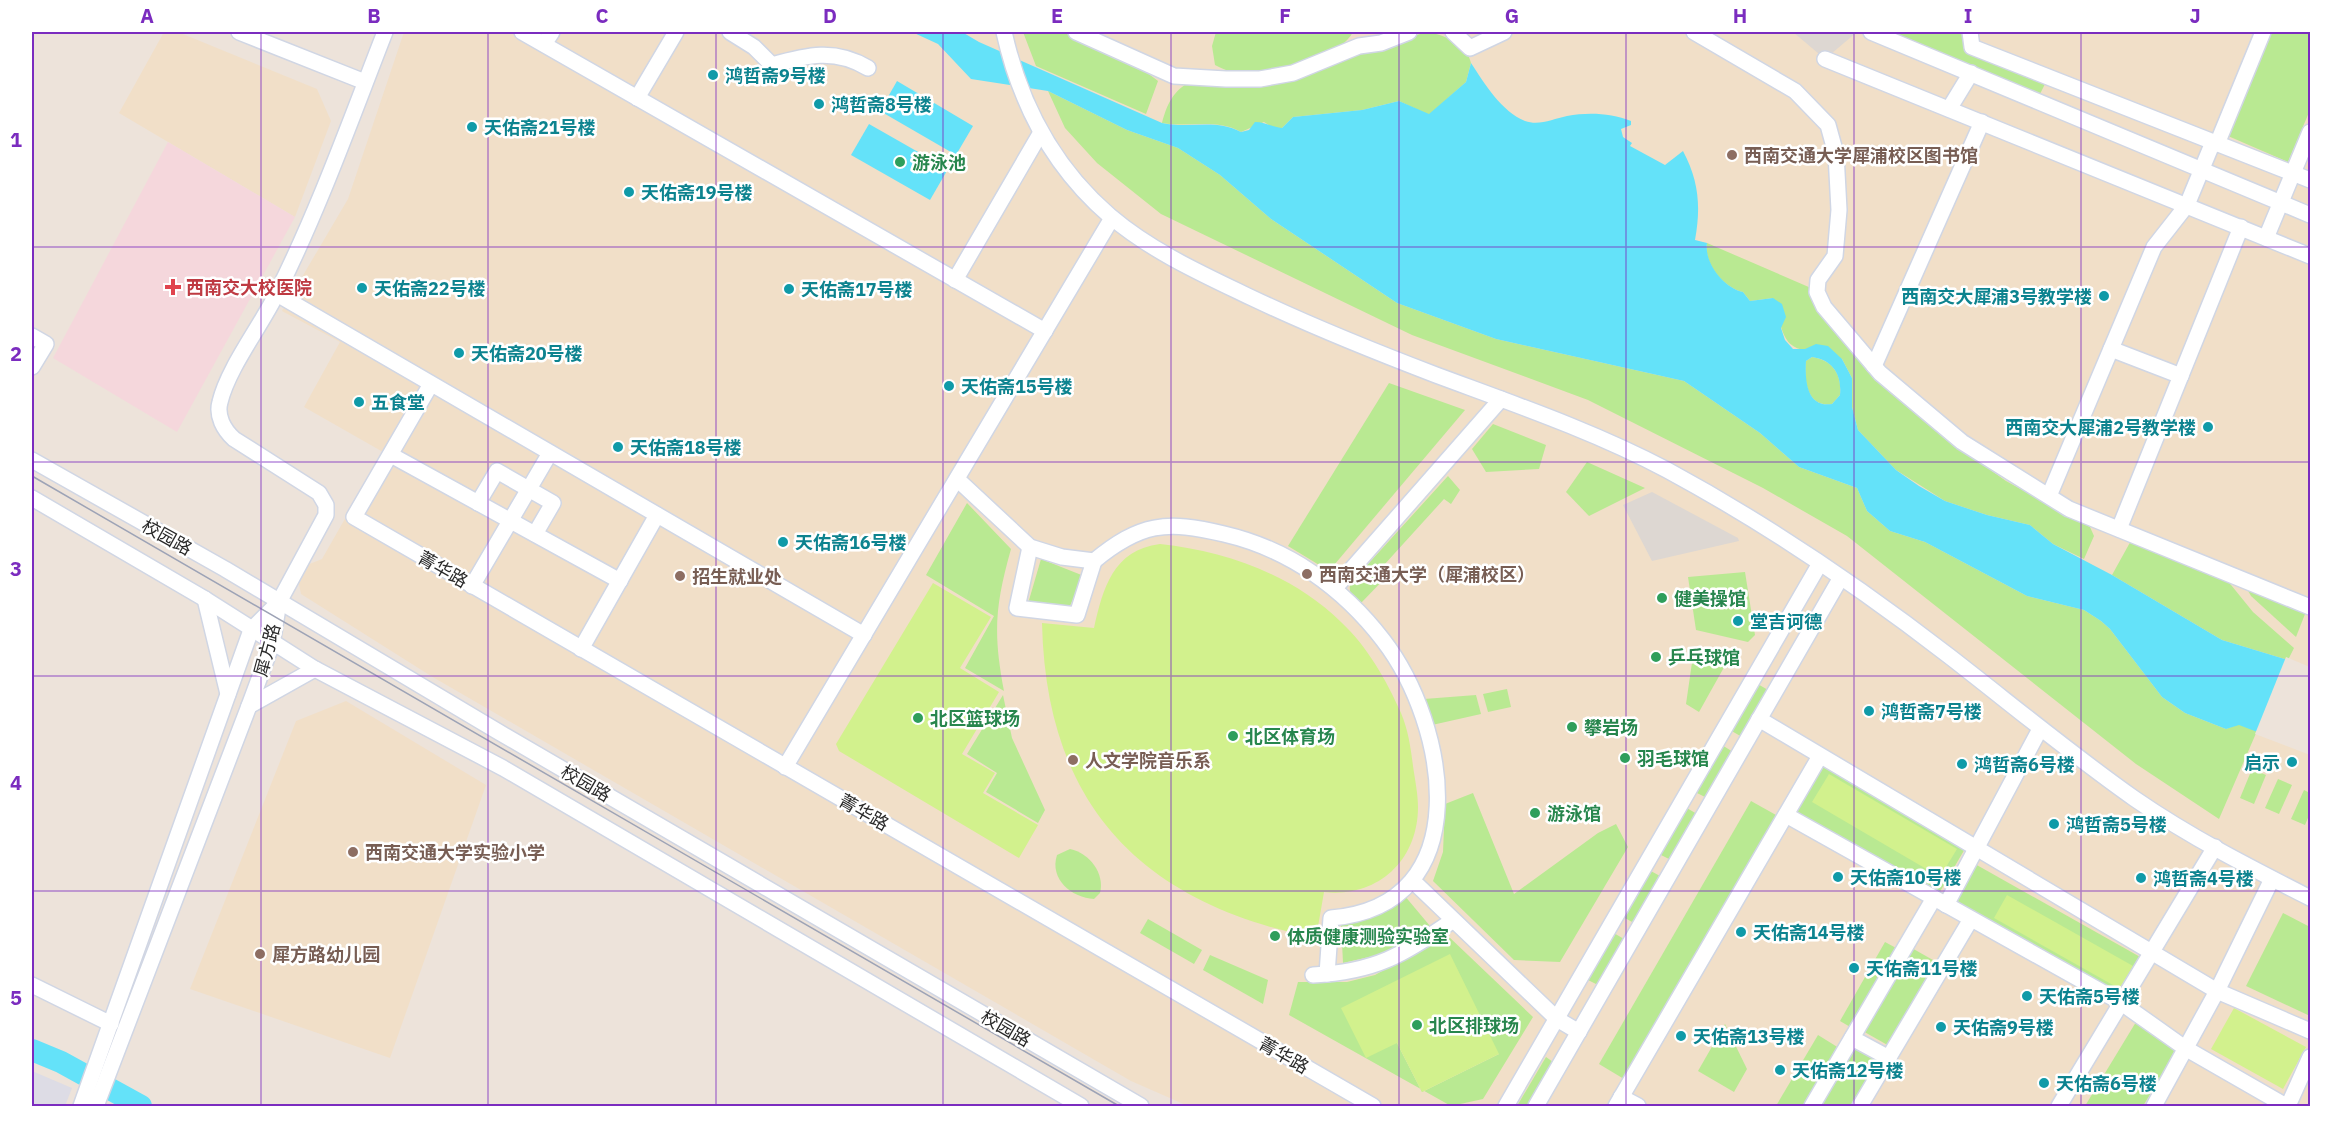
<svg xmlns="http://www.w3.org/2000/svg" width="2342" height="1138" font-family="'IBM Plex Sans','Noto Sans SC',sans-serif">
  <rect width="100%" height="100%" fill="#ede3da"/>
  <path fill="#dddce5" d="M32,1071L72,1088L65,1106H32Z"/>
  <g fill="#f1dfc8">
    <path d="M164,32H178L317,89L331,121L295,217L119,113Z"/>
    <path d="M404,32H2310V1106H1188L1131,1081L431,676L301,594L299,584L307,565L322,559L383,452L304,407L340,342L282,311L348,199Z"/>
    <path d="M346,701L486,785L390,1058L190,989L296,721Z"/>
  </g>
  <path fill="#f5d7dc" d="M168,142L295,217L177,432L53,358Z"/>
  <g fill="#b9e992" fill-rule="evenodd">
    <path d="M1023,32H1065L1101,51L1137,65L1158,81L1146,114L1036,66Z"/>
    <path d="M1216,32H1353C1338,61 1265,78 1233,72C1227,71 1221,68 1215,65L1212,46Z"/>
    <path d="M1426,32C1443,34 1467,44 1471,63L1466,82L1429,115L1399,101L1362,110L1293,117L1282,128H1273L1264,122L1241,132C1216,118 1189,128 1162,123C1167,104 1173,91 1191,81L1333,63Z"/>
    <path d="M1881,32H1969L1972,53L2047,80L2039,96Z"/>
    <path d="M2270,32H2310V110L2288,162L2228,136Z"/>
    <path d="M1048,91L1127,130L1178,148L1220,175L1271,219L1397,303L1496,339L1684,381L1760,433L1799,467L1857,488L1867,511L1890,531L1925,542L2027,596L2084,610L2101,621L2110,629L2162,697L2185,713L2226,729L2239,724L2257,731L2219,819L2136,764L1847,536L1763,488L1588,400L1412,335L1161,214L1097,163L1065,128Z"/>
    <path d="M1707,243L1811,288L1814,306L1833,329L1950,441L2006,481L2090,527L2094,536L2084,559L2053,544L2030,525L1987,515L1945,501L1896,470L1858,430L1852,407V378L1842,359C1786,345 1788,357 1773,298L1750,301L1743,292C1724,288 1703,263 1707,243Z"/>
    <path d="M1812,357C1833,360 1842,375 1840,395L1832,404C1806,408 1804,379 1806,361Z"/>
    <path d="M1389,383L1465,410L1329,571L1288,546Z"/>
    <path d="M1493,424L1546,445L1539,469L1486,472L1472,449Z"/>
    <path d="M1587,462L1645,488L1589,516L1566,492Z"/>
    <path d="M1448,476L1460,490L1451,504L1444,499L1384,565L1391,572L1360,604C1352,598 1349,594 1350,584Z"/>
    <path d="M967,503L1011,549C995,606 993,633 1004,691L965,668L994,616L926,575Z"/>
    <path d="M2133,537L2227,580L2253,612L2294,648L2288,660L2222,640L2112,575Z"/>
    <path d="M1041,559L1084,576L1068,610L1027,607Z"/>
    <path d="M1745,572L1755,635L1748,642L1696,630L1688,577Z"/>
    <path d="M2243,582L2307,609L2296,637L2251,596Z"/>
    <path d="M1694,649L1727,662L1699,712L1686,704Z"/>
    <path d="M1756,683L1768,690L1742,737L1730,730Z"/>
    <path d="M1507,689L1511,707L1488,712L1483,694Z"/>
    <path d="M1003,695L1012,738L1045,810L1038,823L986,792L997,773L967,754Z"/>
    <path d="M1476,695L1481,714L1432,725L1424,699Z"/>
    <path d="M1722,745L1733,752L1707,798L1695,792Z"/>
    <path d="M1822,763L1966,847L1938,895L1794,810Z"/>
    <path d="M2252,769L2266,775L2254,804L2240,798Z"/>
    <path d="M2278,779L2292,785L2279,814L2265,808Z"/>
    <path d="M2304,790L2310,793V813L2305,825L2291,819Z"/>
    <path d="M1473,793L1514,894L1598,833L1616,824L1628,847L1560,962L1514,960L1433,881L1443,852L1445,804Z"/>
    <path d="M1751,801L1776,815L1624,1079L1599,1064Z"/>
    <path d="M1685,807L1697,814L1671,860L1659,854Z"/>
    <path d="M1070,849C1090,853 1105,874 1100,893L1094,899C1072,898 1049,879 1057,855Z"/>
    <path d="M1975,864L2142,958L2118,999L1952,905Z"/>
    <path d="M1649,870L1660,876L1634,923L1623,917Z"/>
    <path d="M1404,895L1430,926L1382,954L1343,963L1341,922Z"/>
    <path d="M2283,913L2310,927V1016L2246,986Z"/>
    <path d="M1148,919L1202,950L1194,964L1140,933Z"/>
    <path d="M1612,932L1624,939L1598,985L1586,979Z"/>
    <path d="M1447,935L1533,1017L1483,1099L1451,1106L1289,1015L1298,982H1347L1375,975ZM1397,1043L1499,1054L1422,1092Z"/>
    <path d="M1885,942L1898,949L1852,1028L1840,1021Z"/>
    <path d="M1910,947L1940,964L1891,1047L1861,1030Z"/>
    <path d="M1210,955L1268,980L1263,1004L1203,970Z"/>
    <path d="M2136,1022L2179,1047L2143,1106H2085Z"/>
    <path d="M1725,1024L1747,1069L1734,1092L1698,1071Z"/>
    <path d="M1818,1035L1839,1048L1805,1106H1776Z"/>
    <path d="M1852,1047L1882,1063L1856,1106H1817Z"/>
    <path d="M1546,1057L1553,1062L1528,1106H1517Z"/>
  </g>
  <g fill="#d2f18d">
    <path d="M1160,544C1226,551 1293,575 1341,622C1367,646 1387,681 1401,713C1408,729 1411,749 1413,766C1415,780 1418,794 1418,807C1418,861 1377,898 1324,892L1316,938C1141,903 1046,805 1042,623L1094,628C1103,588 1113,550 1160,544Z"/>
    <path d="M933,583L991,617L960,668L999,692L962,754L995,773L983,793L1038,825L1019,858L839,751L836,744Z"/>
    <path d="M1829,774L1957,849L1940,877L1812,802Z"/>
    <path d="M2007,895L2133,966L2120,989L1994,918Z"/>
    <path d="M1450,954L1499,1054L1422,1092L1397,1043L1366,1058L1341,1008Z"/>
    <path d="M2234,1008L2306,1047L2283,1089L2211,1049Z"/>
  </g>
  <g fill="#ddd7d2">
    <path d="M1793,32H1857L1825,59Z"/>
    <path d="M1652,492L1738,538L1739,541L1652,561L1623,505Z"/>
  </g>
  <g fill="#64e2f9" fill-rule="evenodd">
    <path d="M912,32H962L979,42L1162,123C1189,129 1216,118 1241,132L1249,130L1255,122C1265,122 1272,127 1282,128L1293,117L1362,110L1399,101L1429,114L1466,82L1471,63C1484,83 1502,112 1525,121C1539,126 1553,119 1567,116C1588,112 1611,113 1631,121V125L1621,129L1623,137L1632,143L1630,146L1665,165L1683,151C1699,181 1701,207 1695,240L1707,243C1704,263 1724,288 1743,292L1750,301L1773,298L1782,304L1786,317L1781,328L1785,340L1793,349H1805L1816,344L1828,346L1842,359L1852,378V407L1858,430L1896,470L1919,486L1945,501L1987,515L2030,525L2053,544L2112,575L2222,640L2288,660L2310,752L2239,725L2226,729L2185,713L2162,697L2110,629L2101,621L2084,610L2027,596L1925,542L1890,531L1867,511L1857,488L1799,467L1760,433L1684,381L1496,339L1397,303L1271,219L1220,175L1178,148L1127,130L1048,91L971,79L938,44ZM1812,357C1833,360 1842,375 1840,395L1832,404C1806,408 1805,379 1806,361Z"/>
    <path d="M897,81L973,126L956,155L880,111Z"/>
    <path d="M869,124L948,169L930,200L851,155Z"/>
  </g>
  <path fill="#ede3da" d="M2286,657L2310,667V755L2255,734Z"/>
  <g fill="none" stroke-linecap="round" stroke-linejoin="round">
    <path stroke="#64e2f9" stroke-width="22" d="M32,1050L61,1062L141,1106"/>
    <defs>
      <g id="minor">
        <path d="M239,32L365,82"/>
        <path d="M522,32L1045,331"/>
        <path d="M730,32L754,47L772,65C807,55 835,48 868,68"/>
        <path d="M1004,32C1020,104 1053,167 1110,216C1151,251 1202,274 1250,297C1311,326 1373,351 1436,375C1514,404 1593,431 1667,470C1765,523 1861,588 1949,656C2011,704 2071,754 2135,799C2190,837 2251,868 2310,898"/>
        <path d="M1076,32L1174,76L1226,79H1260L1293,73L1359,46L1381,43L1409,32"/>
        <path d="M1453,32L1470,48L1504,32"/>
        <path d="M1694,32L1795,91L1828,125L1836,154L1839,210L1835,256L1818,280L1817,292L1824,307L1880,373L1962,442L2069,509L2310,607"/>
        <path d="M1871,32L2310,215"/>
        <path d="M1970,32L1972,47L2310,180"/>
        <path d="M544,44L552,32"/>
        <path d="M1825,59L2310,256"/>
        <path d="M637,98L676,32"/>
        <path d="M1949,109L1971,73"/>
        <path d="M2217,144L2263,32"/>
        <path d="M2266,238L2310,132"/>
        <path d="M955,280L1040,134"/>
        <path d="M277,294L864,635"/>
        <path d="M32,336L46,344L32,367"/>
        <path d="M2111,349L2181,376"/>
        <path d="M1874,366L1982,122"/>
        <path d="M431,384L354,517L1373,1106"/>
        <path d="M391,455L620,581"/>
        <path d="M32,460L225,569L497,731L1141,1106"/>
        <path d="M957,479L1030,547L1062,557L1094,561C1140,523 1166,520 1224,534C1289,549 1343,588 1383,640C1448,724 1480,906 1331,918L1327,974"/>
        <path d="M2049,496L2154,247L2187,205L2213,142"/>
        <path d="M32,498L205,599L315,669L503,768L1081,1106"/>
        <path d="M478,503L497,471L553,503L535,534"/>
        <path d="M2119,529L2241,227"/>
        <path d="M1030,547L1017,608L1077,615L1094,561"/>
        <path d="M472,586L550,453"/>
        <path d="M1335,588L1501,399"/>
        <path d="M205,599L228,694"/>
        <path d="M581,649L657,515"/>
        <path d="M249,706L315,669"/>
        <path d="M1759,719L2217,991L2310,1031"/>
        <path d="M785,767L1112,218"/>
        <path d="M1786,815L2120,1002L2185,1048L2286,1106"/>
        <path d="M1413,881L1557,1019L1579,1032"/>
        <path d="M1946,905L2040,729"/>
        <path d="M1313,975C1375,972 1403,955 1452,921"/>
        <path d="M32,985L111,1024"/>
        <path d="M1852,1038L1889,1058"/>
        <path d="M1621,1097L1638,1106"/>
        <path d="M81,1106L251,630L279,602L326,515V505L319,493L234,439C224,430 216,416 220,402C228,368 261,326 277,293C319,209 351,119 385,32"/>
        <path d="M96,1106L249,706L272,644L279,602"/>
        <path d="M1506,1106L1819,565"/>
        <path d="M1536,1106L1840,579"/>
        <path d="M1616,1106L1820,756"/>
        <path d="M1812,1106L1934,898"/>
        <path d="M1860,1106L1971,919"/>
        <path d="M2059,1106L2215,847"/>
        <path d="M2154,1106L2217,991L2272,879"/>
        <path d="M2288,1106L2310,1057"/>
      </g>
    </defs>
    <use href="#minor" stroke="#d0d6e4" stroke-width="18"/>
    <use href="#minor" stroke="#fff" stroke-width="15"/>
    <path stroke="#9da3b6" stroke-width="1.5" d="M32,476L1119,1106"/>
  </g>
  <path fill="none" stroke="#7b2cbf" stroke-width="1.5" stroke-opacity="0.55" d="M261,32V1106M488,32V1106M716,32V1106M943,32V1106M1171,32V1106M1399,32V1106M1626,32V1106M1854,32V1106M2081,32V1106M32,247H2310M32,462H2310M32,676H2310M32,891H2310"/>
  <g fill="#0f9aa8" stroke="#fff" stroke-width="2">
    <circle cx="713" cy="75" r="6"/>
    <circle cx="819" cy="104" r="6"/>
    <circle cx="472" cy="127" r="6"/>
    <circle cx="629" cy="192" r="6"/>
    <circle cx="362" cy="288" r="6"/>
    <circle cx="789" cy="289" r="6"/>
    <circle cx="2104" cy="296" r="6"/>
    <circle cx="459" cy="353" r="6"/>
    <circle cx="949" cy="386" r="6"/>
    <circle cx="359" cy="402" r="6"/>
    <circle cx="2208" cy="427" r="6"/>
    <circle cx="618" cy="447" r="6"/>
    <circle cx="783" cy="542" r="6"/>
    <circle cx="1738" cy="621" r="6"/>
    <circle cx="1869" cy="711" r="6"/>
    <circle cx="2292" cy="762" r="6"/>
    <circle cx="1962" cy="764" r="6"/>
    <circle cx="2054" cy="824" r="6"/>
    <circle cx="1838" cy="877" r="6"/>
    <circle cx="2141" cy="878" r="6"/>
    <circle cx="1741" cy="932" r="6"/>
    <circle cx="1854" cy="968" r="6"/>
    <circle cx="2027" cy="996" r="6"/>
    <circle cx="1941" cy="1027" r="6"/>
    <circle cx="1681" cy="1036" r="6"/>
    <circle cx="1780" cy="1070" r="6"/>
    <circle cx="2044" cy="1083" r="6"/>
  </g>
  <g fill="#8d6e63" stroke="#fff" stroke-width="2">
    <circle cx="1732" cy="155" r="6"/>
    <circle cx="1307" cy="574" r="6"/>
    <circle cx="680" cy="576" r="6"/>
    <circle cx="1073" cy="760" r="6"/>
    <circle cx="353" cy="852" r="6"/>
    <circle cx="260" cy="954" r="6"/>
  </g>
  <g fill="#2e9e5b" stroke="#fff" stroke-width="2">
    <circle cx="900" cy="162" r="6"/>
    <circle cx="1662" cy="598" r="6"/>
    <circle cx="1656" cy="657" r="6"/>
    <circle cx="918" cy="718" r="6"/>
    <circle cx="1572" cy="727" r="6"/>
    <circle cx="1233" cy="736" r="6"/>
    <circle cx="1625" cy="758" r="6"/>
    <circle cx="1535" cy="813" r="6"/>
    <circle cx="1275" cy="936" r="6"/>
    <circle cx="1417" cy="1025" r="6"/>
  </g>
  <path fill="#e0444e" stroke="#fff" stroke-width="2" d="M170 278h6v6h6v6h-6v6h-6v-6h-6v-6h6z"/>
  <g text-anchor="middle" dominant-baseline="central" stroke-width="5" stroke-linejoin="round" paint-order="stroke">
    <g font-size="18" font-weight="bold" fill="#0d838f" stroke="#fff" text-anchor="start">
      <text x="725" y="75">鸿哲斋9号楼</text>
      <text x="831" y="104">鸿哲斋8号楼</text>
      <text x="484" y="127">天佑斋21号楼</text>
      <text x="641" y="192">天佑斋19号楼</text>
      <text x="374" y="288">天佑斋22号楼</text>
      <text x="801" y="289">天佑斋17号楼</text>
      <text x="2092" y="296" text-anchor="end">西南交大犀浦3号教学楼</text>
      <text x="471" y="353">天佑斋20号楼</text>
      <text x="961" y="386">天佑斋15号楼</text>
      <text x="371" y="402">五食堂</text>
      <text x="2196" y="427" text-anchor="end">西南交大犀浦2号教学楼</text>
      <text x="630" y="447">天佑斋18号楼</text>
      <text x="795" y="542">天佑斋16号楼</text>
      <text x="1750" y="621">堂吉诃德</text>
      <text x="1881" y="711">鸿哲斋7号楼</text>
      <text x="2280" y="762" text-anchor="end">启示</text>
      <text x="1974" y="764">鸿哲斋6号楼</text>
      <text x="2066" y="824">鸿哲斋5号楼</text>
      <text x="1850" y="877">天佑斋10号楼</text>
      <text x="2153" y="878">鸿哲斋4号楼</text>
      <text x="1753" y="932">天佑斋14号楼</text>
      <text x="1866" y="968">天佑斋11号楼</text>
      <text x="2039" y="996">天佑斋5号楼</text>
      <text x="1953" y="1027">天佑斋9号楼</text>
      <text x="1693" y="1036">天佑斋13号楼</text>
      <text x="1792" y="1070">天佑斋12号楼</text>
      <text x="2056" y="1083">天佑斋6号楼</text>
    </g>
    <g font-size="18" font-weight="bold" fill="#785e54" stroke="#fff" text-anchor="start">
      <text x="1744" y="155">西南交通大学犀浦校区图书馆</text>
      <text x="1319" y="574">西南交通大学（犀浦校区）</text>
      <text x="692" y="576">招生就业处</text>
      <text x="1085" y="760">人文学院音乐系</text>
      <text x="365" y="852">西南交通大学实验小学</text>
      <text x="272" y="954">犀方路幼儿园</text>
    </g>
    <g font-size="18" font-weight="bold" fill="#27864d" stroke="#fff" text-anchor="start">
      <text x="912" y="162">游泳池</text>
      <text x="1674" y="598">健美操馆</text>
      <text x="1668" y="657">乒乓球馆</text>
      <text x="930" y="718">北区篮球场</text>
      <text x="1584" y="727">攀岩场</text>
      <text x="1245" y="736">北区体育场</text>
      <text x="1637" y="758">羽毛球馆</text>
      <text x="1547" y="813">游泳馆</text>
      <text x="1287" y="936">体质健康测验实验室</text>
      <text x="1429" y="1025">北区排球场</text>
    </g>
    <g font-size="18" font-weight="bold" fill="#be3a42" stroke="#fff" text-anchor="start">
      <text x="186" y="287">西南交大校医院</text>
    </g>
    <g font-size="18" fill="#2a2a2a" stroke="#fff">
      <text transform="translate(167 537) rotate(29)">校园路</text>
      <text transform="translate(443 569) rotate(30)">菁华路</text>
      <text transform="translate(267 650) rotate(-75)">犀方路</text>
      <text transform="translate(586 783) rotate(30)">校园路</text>
      <text transform="translate(864 812) rotate(30)">菁华路</text>
      <text transform="translate(1006 1028) rotate(30)">校园路</text>
      <text transform="translate(1284 1055) rotate(30)">菁华路</text>
    </g>
  </g>
  <rect width="2342" height="1138" fill="none" stroke="#ffffff" stroke-width="66"/>
  <rect x="33" y="33" width="2276" height="1072" fill="none" stroke="#7b2cbf" stroke-width="2"/>
  <g font-size="20" text-anchor="middle" font-weight="bold" fill="#7b2cbf">
    <text x="147" y="23">A</text>
    <text x="374" y="23">B</text>
    <text x="602" y="23">C</text>
    <text x="830" y="23">D</text>
    <text x="1057" y="23">E</text>
    <text x="1285" y="23">F</text>
    <text x="1512" y="23">G</text>
    <text x="1740" y="23">H</text>
    <text x="1968" y="23">I</text>
    <text x="2195" y="23">J</text>
    <text x="16" y="147">1</text>
    <text x="16" y="361">2</text>
    <text x="16" y="576">3</text>
    <text x="16" y="790">4</text>
    <text x="16" y="1005">5</text>
  </g>
</svg>
